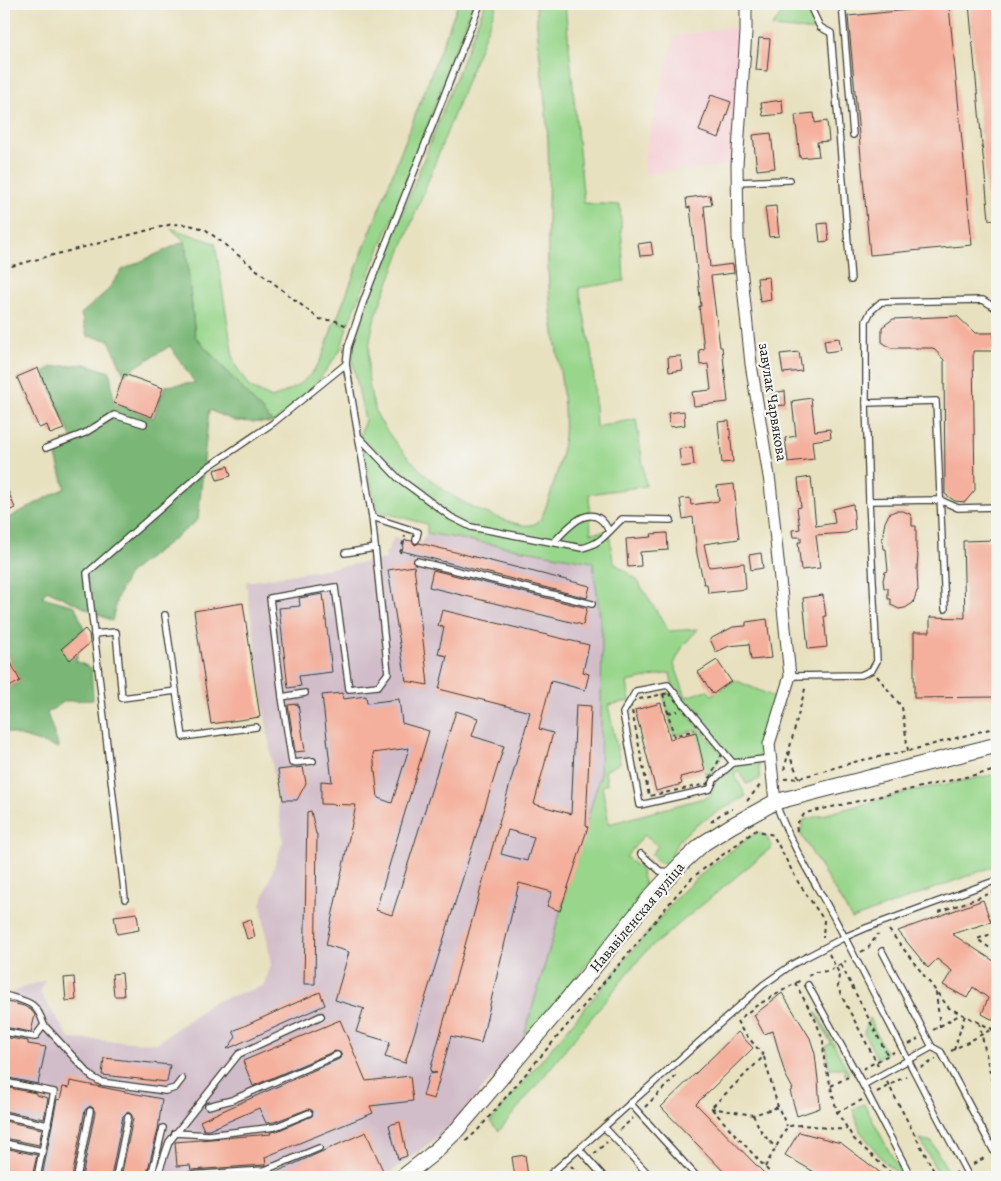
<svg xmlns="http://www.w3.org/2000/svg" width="1001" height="1181" font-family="Alegreya,serif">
  <rect width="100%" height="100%" fill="#f6f6f2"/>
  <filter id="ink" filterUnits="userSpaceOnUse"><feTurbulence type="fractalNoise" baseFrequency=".02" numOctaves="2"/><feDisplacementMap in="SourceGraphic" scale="10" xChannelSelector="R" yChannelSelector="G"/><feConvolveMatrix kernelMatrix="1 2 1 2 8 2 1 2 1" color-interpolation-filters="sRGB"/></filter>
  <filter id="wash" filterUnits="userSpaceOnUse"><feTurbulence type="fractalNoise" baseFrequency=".0096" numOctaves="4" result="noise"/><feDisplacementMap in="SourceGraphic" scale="20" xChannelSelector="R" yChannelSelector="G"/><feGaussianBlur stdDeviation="1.12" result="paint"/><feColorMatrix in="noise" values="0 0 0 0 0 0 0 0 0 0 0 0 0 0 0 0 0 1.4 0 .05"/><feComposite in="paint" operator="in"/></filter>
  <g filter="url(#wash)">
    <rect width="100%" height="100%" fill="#e8e1bf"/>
    <path fill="#f6cfd6" d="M746,22L737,165L645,174L644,154L673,40L676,36L739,26Z"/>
    <path fill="#d1bdc9" d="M427,533L593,562L602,633L600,776L522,1043L446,1131L384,1177H4V992L9,993L45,980L40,993L70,1039L157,1043L213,1002L263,986L271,966L261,904L283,841L246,582L386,559L385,553L388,551L394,537L420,544Z"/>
    <g fill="#98d68b" stroke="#5a7954" fill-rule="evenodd">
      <path d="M458,4H473L392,219L348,324L339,323L347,327L340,351L307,396L273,423L195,336L185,241L170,228L215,243L234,363L249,387L272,398C316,380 321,365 334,321H336Z"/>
      <path d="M485,4H497L376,314C367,346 364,379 376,412C381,425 391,436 399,447C432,485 460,506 508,521C518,524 530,529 539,521C546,513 562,458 563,446C569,399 554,347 550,300C545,247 550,194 548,141C546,95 537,50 536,4H565L584,203L620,205L624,281L579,288L593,361L596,427L636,419L646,486L589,494L591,533L609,531L613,562L637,580L669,631L698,629L683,646L674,664L686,697L707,690L712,695L735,680L774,697C766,724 755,751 760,779L746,784L739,771L734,773L746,796C726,807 691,825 678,842C674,848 671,857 668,864L660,863L651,855L658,846L644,835L626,857L640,869L647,891L522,1043L600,776L602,634L593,562L427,533V524L378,511L359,438L365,420L353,364L352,349L365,308ZM670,673L674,692L733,763C723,773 709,781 711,796L609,824L602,786L607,784L605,771L620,763L608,705L630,701L627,682Z"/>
      <path d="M788,4H807L819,31L772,27Z"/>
      <path d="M669,693L722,754L707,784L695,730L674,736L663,694Z"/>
      <path d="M997,774V865L852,919L800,833L804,820L916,790Z"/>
      <path d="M757,832L767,837L772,847L645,952L499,1131L490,1122L678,896L709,867Z"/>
      <path d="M817,1013L849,1073L845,1075L844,1068H829L826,1046L831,1044L816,1014Z"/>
      <path d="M869,1018L886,1053L877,1058L864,1033Z"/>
      <path d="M864,1104L903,1177L886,1164L860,1131L853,1109Z"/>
      <path d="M920,1139L932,1142L949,1173L940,1177Z"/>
    </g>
    <path fill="#7ab777" stroke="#4b6a4a" d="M185,241L195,336L273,423L235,421L209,410L198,520L129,573L117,598L112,621L47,590L42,597L75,606L84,629L76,661L91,668L93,700L65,701L47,713L59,748L4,731V690L20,681L4,649V520L65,488L54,449L73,442L44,373L51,367L85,364L110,372L114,403L153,418L165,386L195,383L170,346L124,374L109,340L87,336L81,314L107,291L122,270Z"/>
    <g id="blocks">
      <g fill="#f4b09c" fill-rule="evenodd">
        <path d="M969,4H997V219L989,220Z"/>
        <path d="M949,6L972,245L870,255L848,16Z"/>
        <path d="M759,38L770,39L767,71L756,70Z"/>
        <path d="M711,95L731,102L719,138L699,131Z"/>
        <path d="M782,100L783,114L763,116L761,103Z"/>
        <path d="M814,113L815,123L827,121L829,141L817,142L819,156L800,158L795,115Z"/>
        <path d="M771,133L775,168L757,170L753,135Z"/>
        <path d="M710,195L712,205L704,206L710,267L733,264L734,273L711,276L720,347H722L728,402L694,406L692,392L711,390L708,364L700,365L699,350L704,349L699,306H701L690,207L687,208L686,198Z"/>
        <path d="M776,206L779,236L769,237L765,207Z"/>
        <path d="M827,223L829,241L820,242L818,224Z"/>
        <path d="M651,242L653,255L640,256L638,244Z"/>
        <path d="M769,277L771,300L760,302L757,278Z"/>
        <path d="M957,316L975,333H994V351H973L975,490L965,502L955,501L945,494L944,360L933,348H891L882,342V327L893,319Z"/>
        <path d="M839,338L841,350L826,352L824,340Z"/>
        <path d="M799,352L802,371L783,373L780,354Z"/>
        <path d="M681,356L683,370L669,372L668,357Z"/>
        <path d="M38,368L64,429L50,434L47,425L39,428L17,377Z"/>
        <path d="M124,374L163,388L152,417L114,403Z"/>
        <path d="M785,391L786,405L774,406L772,393Z"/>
        <path d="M811,398L815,431L830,429L831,438L812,441L814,459L788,462L785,438L796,436L792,401Z"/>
        <path d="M684,411L685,425L670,427L668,413Z"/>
        <path d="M729,421L733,462L722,463L718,422Z"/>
        <path d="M692,447L694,465L681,467L679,449Z"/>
        <path d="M228,466L231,476L217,480L214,470Z"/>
        <path d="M811,477L816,526L835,523L833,509L853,504L855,529L847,533L816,535L820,568L801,570L798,542H801V537H793L792,530L800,529L797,508L801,507L798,479Z"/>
        <path d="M4,481L15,508L4,513Z"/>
        <path d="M734,484L736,505H735L739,539L704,544L709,567L744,563L746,589L708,593L707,584H704L697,554L693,517L683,519L680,499L690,498L691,505L719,501L717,486Z"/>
        <path d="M895,511H903L910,514L912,518V526H916V548L918,555L917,569L918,591H917L913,603L905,608L899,609L891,605V599H888V588H884L883,580L885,572L888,571L886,549H883L882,539L885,522L889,514Z"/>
        <path d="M667,533L668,550L640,552L641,566L628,567L626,539L652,537L651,534Z"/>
        <path d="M405,540L412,541L415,545L419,543L590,586L587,598L402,551Z"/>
        <path d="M995,540L997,602H994L993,632H997V697L914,698V632H930V617L965,618L963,541Z"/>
        <path d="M761,553L763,568L751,570L749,555Z"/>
        <path d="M414,566L426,666L428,685L406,681L388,570Z"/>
        <path d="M433,570L587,608L583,625L429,587Z"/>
        <path d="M323,594L332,672L299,676L301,686L288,688L279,608L300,606L299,598Z"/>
        <path d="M823,595L826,616H824L827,647L808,649L803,598Z"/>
        <path d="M243,603L260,717L211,724L194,611Z"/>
        <path d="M442,610L589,645L583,672L589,674L585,690L551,681L539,729L553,733L534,804L571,814L576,705L591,706L586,826L588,827L560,911L547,906L552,892L519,883L481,1043L451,1036L434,1099L423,1096L429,1074L437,1073L430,1071L530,712L439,689L447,656L438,654L444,627L438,626ZM508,830L534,837L527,861L501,854Z"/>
        <path d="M767,619L772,658L751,660L749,644L729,646L716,652L710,639L733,627L746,626V622Z"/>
        <path d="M85,629L89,634L90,643L70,660L61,649Z"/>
        <path d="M4,649L20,681L4,690Z"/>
        <path d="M717,660L731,681L713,694L698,672Z"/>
        <path d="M342,693L343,699L366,696L367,703L399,699L402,723L429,731L376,910L392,915L456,711L478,718L472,736L504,746L405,1063L385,1057L390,1042L356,1032L363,1010L365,1009L335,1000L349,952L326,945L356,805L321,804V781L332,782L322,695ZM409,748L392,803L378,798L373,753Z"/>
        <path d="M661,703L670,739L696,732L705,771L680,777L682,784L656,791L635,710Z"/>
        <path d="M298,704L305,751L295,752L288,705Z"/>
        <path d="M303,767L306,783L297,800H283L278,770Z"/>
        <path d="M311,811L316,834H317L315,984H304L307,812Z"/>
        <path d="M983,900L991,922L952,934L997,963V1022L982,1014L988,998L973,987L967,998L943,985L952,971L937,959L928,968L898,931Z"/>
        <path d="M137,913L139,930L117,934L114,916Z"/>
        <path d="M251,919L255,937L247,939L242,922Z"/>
        <path d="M122,973L124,996H114L112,974Z"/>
        <path d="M74,977L76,1000L66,1001L64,978Z"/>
        <path d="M320,992L325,1005L227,1049L236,1037L233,1031Z"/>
        <path d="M782,993L810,1038L815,1054L818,1080L820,1108L797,1116L790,1091L793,1089L785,1074L773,1031L764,1034L754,1015Z"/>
        <path d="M4,1001L24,1006L31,1010L35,1015L31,1032L4,1027Z"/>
        <path d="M340,1020L366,1081L410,1076L413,1101L370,1106L373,1113L265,1157L266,1165H264L191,1170L190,1165L177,1166L175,1142L271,1134L270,1132L277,1131L312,1116L313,1111L308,1109L274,1122L266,1123L259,1108L209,1130H204L200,1121L339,1059L342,1056L341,1053L335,1051L253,1086L243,1061Z"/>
        <path d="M738,1032L753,1048L696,1104L768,1177H729L661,1107Z"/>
        <path d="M4,1037L28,1041V1044L46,1047L38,1084L4,1077Z"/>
        <path d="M104,1058L170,1065L167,1082L102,1075Z"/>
        <path d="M70,1081L162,1099L158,1130L146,1177H121L133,1118L131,1114L128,1112L123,1116L111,1177H82L95,1112L93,1108L90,1106L85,1110L72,1177H42L57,1099L60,1100L63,1087L69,1088Z"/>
        <path d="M4,1087L36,1093V1095L48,1098L44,1119L4,1111Z"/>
        <path d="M4,1121L42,1129L39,1145L4,1138Z"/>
        <path d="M400,1122L407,1156L398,1159L389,1125Z"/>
        <path d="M366,1132L384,1173L374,1177H226L267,1174V1176Z"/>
        <path d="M799,1132L841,1143L886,1177H823L785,1155Z"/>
        <path d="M4,1148L37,1155L32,1177L4,1176Z"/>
        <path d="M525,1155L528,1176L515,1177L512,1157Z"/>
      </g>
    </g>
  </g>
  <g filter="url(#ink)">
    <use href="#blocks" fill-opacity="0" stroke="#3b3a34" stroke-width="1"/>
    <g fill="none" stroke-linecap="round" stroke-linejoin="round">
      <defs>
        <g id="lane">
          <path d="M809,4L820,27L831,33L851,280"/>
          <path d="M842,4L853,135"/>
          <path d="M882,4L883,6L911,4"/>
          <path d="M737,182L790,180"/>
          <path d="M866,403V321L871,311L881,302L983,300L997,309"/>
          <path d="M360,438L398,478L451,517L471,527L582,548C601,544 608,532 622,519L671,520"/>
          <path d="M46,448L85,433L114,415L144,424"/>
          <path d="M869,501L940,500L958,508L997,507"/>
          <path d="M372,517L418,532L416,540"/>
          <path d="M554,542C569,526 593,498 609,531"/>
          <path d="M345,553L375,548"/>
          <path d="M417,561L592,604"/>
          <path d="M94,634L116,632L122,698L176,691L165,615"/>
          <path d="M790,676L861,675L872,670L877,661L869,501L866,403L936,401L945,609"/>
          <path d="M176,691L183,737L256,727"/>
          <path d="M305,693L282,697L292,763L313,761"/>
          <path d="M282,697L270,598L335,587L349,689L378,686L388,673L372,517L346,364L348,347L365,297L480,4"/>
          <path d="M733,763L668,685L636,691L623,713L640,805L710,789L714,780L733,763L771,758"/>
          <path d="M776,804C793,851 822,893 845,938C887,1018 927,1098 969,1177"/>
          <path d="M641,854L660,871L670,872"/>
          <path d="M125,899L87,573L208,467L273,423L346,364"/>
          <path d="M882,951L932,1047L941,1052L997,1157"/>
          <path d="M808,985L863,1085L911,1177"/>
          <path d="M4,995C27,1002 36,1000 44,1025"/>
          <path d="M4,1032L35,1037L44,1025L92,1077L101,1082L165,1091L175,1088L182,1079"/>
          <path d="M4,1082L54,1092L37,1177"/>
          <path d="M863,1085L932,1047"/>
          <path d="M630,1103L697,1177"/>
          <path d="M208,1106L232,1100L337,1055"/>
          <path d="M4,1116L48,1125"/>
          <path d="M175,1133L209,1135L275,1127L309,1113"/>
          <path d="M4,1143L42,1151"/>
          <path d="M580,1150L604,1177"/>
          <path d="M77,1177L90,1111"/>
          <path d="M116,1177L128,1117"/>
          <path d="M151,1177L163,1128"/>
          <path d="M157,1177L169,1142L239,1054L321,1016"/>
          <path d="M157,1177L265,1170L319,1148"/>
          <path d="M547,1177L604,1127"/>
          <path d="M651,1177L604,1127L763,985L793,964L845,937L866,928L997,880"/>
        </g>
        <path id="street" d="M746,4V32L737,165L738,238L751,364L770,483L790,676L769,744L775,802"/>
        <path id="secondary" d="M403,1177L431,1155L456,1131L587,976L652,895L682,863L704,843L731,826L775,802L997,745"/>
      </defs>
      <use href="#lane" stroke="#3b3a34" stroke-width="8"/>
      <use href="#street" stroke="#3b3a34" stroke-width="13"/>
      <use href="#secondary" stroke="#3b3a34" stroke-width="17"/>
      <g stroke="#3b3a34" stroke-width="2" stroke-dasharray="4 4" stroke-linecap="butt">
        <path d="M4,268L172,224L189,225L205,229L319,319L336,321L347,326"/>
        <path d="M400,553L405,536"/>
        <path d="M877,676L902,707L908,751"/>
        <path d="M669,693L722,754L707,784L649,796L630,701Z"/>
        <path d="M663,694L674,736L695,730"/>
        <path d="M668,713L678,711"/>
        <path d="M788,752L799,778"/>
        <path d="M784,770L806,685"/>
        <path d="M784,779L799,778L858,761L908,751L997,727"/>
        <path d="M747,801L761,784"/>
        <path d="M711,822L722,813L732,809"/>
        <path d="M797,831L796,825L805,813L997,770"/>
        <path d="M939,912L997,891"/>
        <path d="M889,930L949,1008L992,1029L997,1043"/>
        <path d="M997,932L977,939L997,953"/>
        <path d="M861,952L868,948L878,934"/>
        <path d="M829,954L839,973L838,987L841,995L879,1067"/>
        <path d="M841,965L888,1056"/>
        <path d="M808,976L815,972L829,971L846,961"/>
        <path d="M795,983L815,1019L823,1040L824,1059L837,1112L854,1139L895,1177"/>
        <path d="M936,992L940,1027"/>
        <path d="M742,1017L756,1006L801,980"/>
        <path d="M737,1021L742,1030L764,1056L711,1108L774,1177"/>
        <path d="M979,1022L997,1105"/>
        <path d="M933,1030L961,1014"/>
        <path d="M909,1044L918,1039"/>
        <path d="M954,1050L965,1015"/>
        <path d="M951,1051L992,1029L997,1031"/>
        <path d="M764,1057L778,1107"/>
        <path d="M921,1068L936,1059"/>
        <path d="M863,1069L894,1052"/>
        <path d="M887,1082L937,1177"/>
        <path d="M831,1086L848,1077"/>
        <path d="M877,1092L906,1076"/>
        <path d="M645,1107L679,1073"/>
        <path d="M711,1108L753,1115L778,1107L787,1126"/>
        <path d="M837,1112L862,1100"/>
        <path d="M753,1115L762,1133L776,1148"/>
        <path d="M620,1130L633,1118"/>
        <path d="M466,1141L477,1131L639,941L677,894L693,877L756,830L773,835L798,882L824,920L823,938"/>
        <path d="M594,1154L607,1142"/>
        <path d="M973,1164L986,1157"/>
        <path d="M571,1166L582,1177"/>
        <path d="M765,1167L787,1127C806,1121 827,1131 847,1129"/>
        <path d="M805,1177L812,1171"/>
        <path d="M948,1177L957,1172"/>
      </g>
      <use href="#lane" stroke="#fff" stroke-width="5.5"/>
      <use href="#street" stroke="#fff" stroke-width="11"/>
      <use href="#secondary" stroke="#fff" stroke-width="15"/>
    </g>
  </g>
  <g text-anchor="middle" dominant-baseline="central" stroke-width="4.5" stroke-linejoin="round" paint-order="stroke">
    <g font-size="15" fill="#1c1c1c" stroke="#f6f6f2">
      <text transform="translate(773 402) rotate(81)">завулак Чарвякова</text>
      <text transform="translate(637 917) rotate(-50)">Нававіленская вуліца</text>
    </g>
  </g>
  <rect width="1001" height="1181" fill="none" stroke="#f6f6f2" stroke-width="20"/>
</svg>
